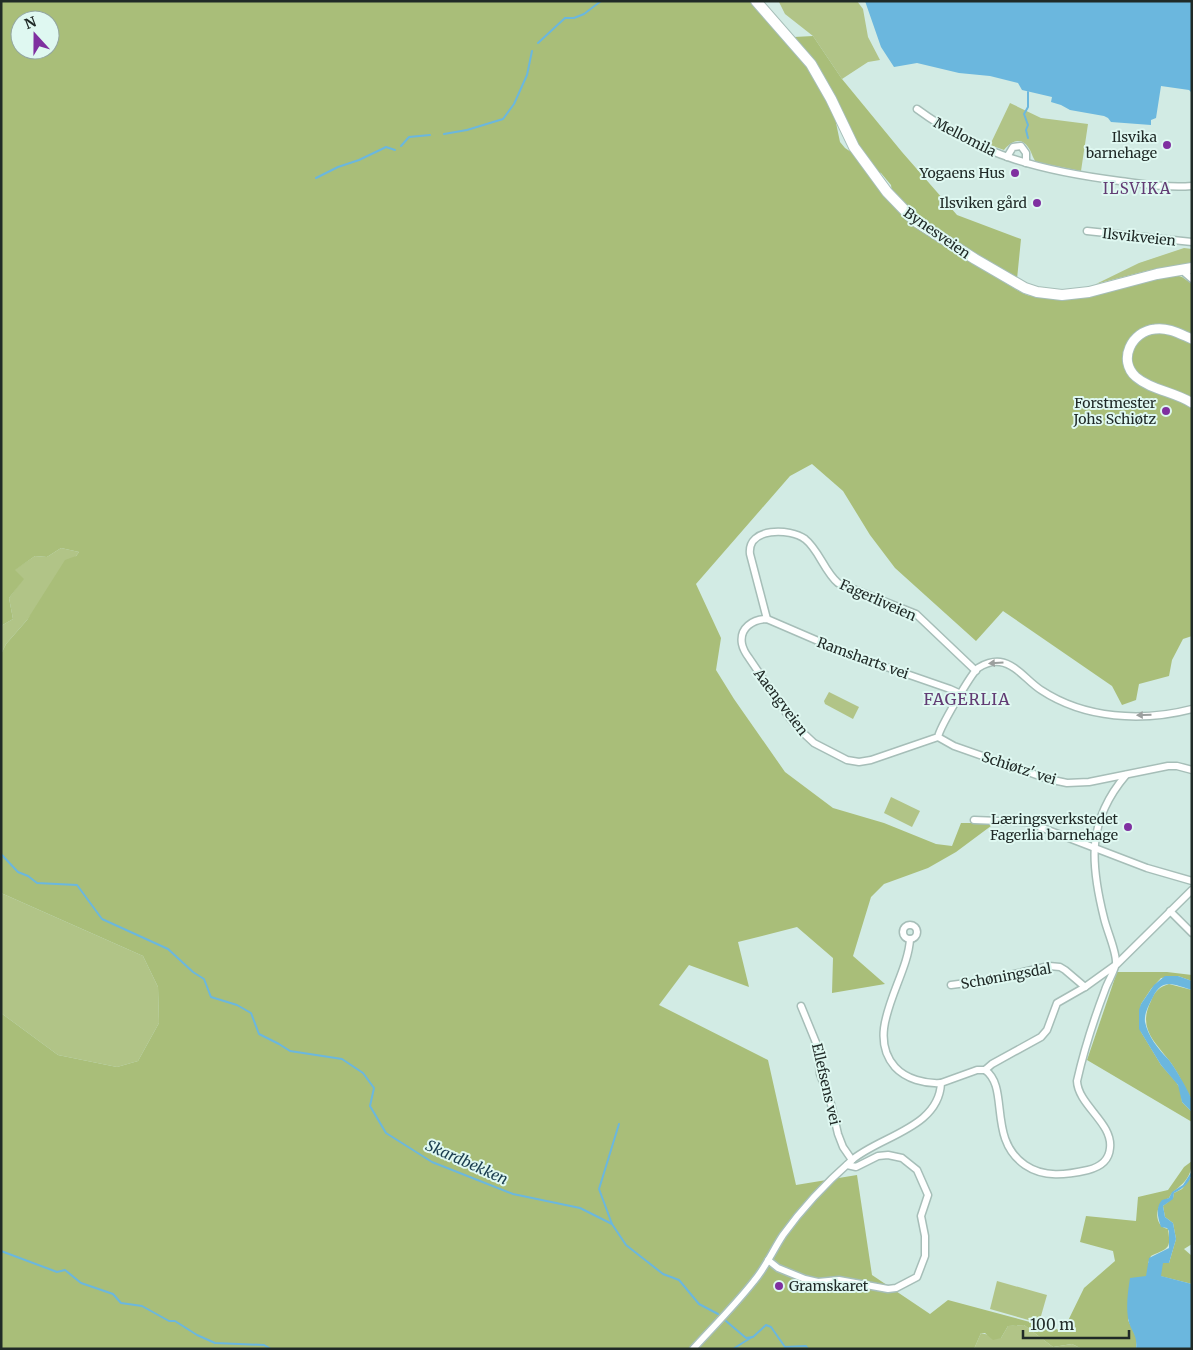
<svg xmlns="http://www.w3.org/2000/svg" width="1193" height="1350" font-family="Merriweather,serif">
  <rect width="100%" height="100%" fill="#d2ebe4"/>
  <g fill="#b1c487">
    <path d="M857,1L863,9L868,37L880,60L868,62L842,79L813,36L785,14L779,2Z"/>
    <path d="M1010,103L1041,118L1088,124L1081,171L1036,162C1032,157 1032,152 1028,147C1021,136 1010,142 1004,150L990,145Z"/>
    <path d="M1184,248L1192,249V263L1150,270L1096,284L1139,263Z"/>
    <path d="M61,548L79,552L27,620L6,644L1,654V626L13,619L9,598L23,579L14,570L35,556L47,557Z"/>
    <path d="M829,692L859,707L853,719L825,704L824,701Z"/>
    <path d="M891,797L920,811L912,827L884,813Z"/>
    <path d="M1,893L143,956L158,987L159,1023L138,1061L117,1067L58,1055L1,1013Z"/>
    <path d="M997,1281L1047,1295L1039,1323L990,1309Z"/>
    <path d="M1024,1325L1053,1347L1072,1344L1082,1349H974L981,1333L1001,1338L1008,1326Z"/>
  </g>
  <g fill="#a9be79" fill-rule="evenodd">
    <path d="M1,1H750L809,69L835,118L840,142L845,148L854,154L933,238L1017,290L1027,295L1042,298L1070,299L1176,275L1182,277L1192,284V636L1183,639L1172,660L1169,676L1139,684L1136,700L1122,705L1112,686L1003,611L976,641L895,568L870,535L843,491L812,464L790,476L696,584L721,638L716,670L734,699L785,772L833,808L884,823L936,844L952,846L961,823H995L956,852L928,868L884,884L871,897L853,956L885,984L832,993L833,958L797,927L738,942L749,987L689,965L659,1005L768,1060L796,1185L857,1175L872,1275L930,1314L948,1300L1063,1331L1084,1288L1115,1261L1113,1251L1080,1242L1086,1216L1136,1221L1138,1197L1168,1190L1184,1167L1192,1161C1192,1170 1188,1180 1180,1186C1175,1191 1172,1191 1169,1198C1154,1203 1153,1226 1168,1229C1171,1249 1169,1248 1151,1256L1148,1263H1169L1176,1239L1173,1223L1165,1217L1163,1206L1173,1198L1174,1193L1182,1189L1192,1176V1244L1184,1249L1192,1256V1284L1160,1276H1146L1128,1320L1137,1339L1136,1349H1082L1072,1344L1053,1347L1024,1325L1008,1326L1001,1338L993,1340L985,1333H981L974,1349H1V1013L58,1055L117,1067L138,1061L159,1023L158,987L143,956L1,893V654L6,644L27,620L65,560L76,556L79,552L61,548L47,557L35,556L15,570L24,579L9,598L13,619L1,626ZM20,20H50V50H20Z"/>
    <path d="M813,36L842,79L902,152L957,215L1021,239L1017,279L917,217L892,192L891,185L881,173L873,170L857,146L827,81L811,58L794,37Z"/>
    <path d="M1117,972H1167L1192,975V981L1178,976L1161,978L1151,989L1141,1004L1139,1020L1141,1032L1161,1065L1176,1082L1181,1090L1182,1102L1192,1112V1122L1087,1060Z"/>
    <path d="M1169,984L1192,990V1100C1184,1087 1178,1071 1168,1059C1153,1040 1138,1027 1151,1001C1155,991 1159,987 1169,984Z"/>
  </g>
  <g fill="#6bb7de">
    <path d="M865,1H1192V93L1189,90L1161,86L1156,118L1151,120V125L1111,122L1108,118L1104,116L1070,110L1061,105L1051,102L1052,97L1022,90L1018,83L990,76L959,73L917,63L894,67L881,47Z"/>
    <path d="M1165,976H1178L1192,981V990C1176,986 1163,976 1153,997C1149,1005 1144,1013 1145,1022C1148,1036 1158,1049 1167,1058C1172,1062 1191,1095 1192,1101C1192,1104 1192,1109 1192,1112L1182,1102L1178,1085L1161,1065L1139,1029V1010L1141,1004L1154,985Z"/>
    <path d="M1192,1171C1192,1181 1183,1189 1174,1193L1173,1199L1163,1206L1165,1217L1173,1223L1176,1239L1169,1263H1163L1161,1276L1192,1284V1349H1136C1138,1334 1130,1331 1128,1318C1126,1305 1128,1291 1130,1278L1146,1276L1149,1258L1169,1248V1231L1167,1228L1161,1227C1158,1218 1155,1208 1162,1200L1169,1198L1172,1192L1183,1185Z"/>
  </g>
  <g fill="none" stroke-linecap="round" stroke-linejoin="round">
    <g stroke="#6bb7de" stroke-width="2">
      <path d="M538,43L565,18H574L584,14L601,1"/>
      <path d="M1028,92V107L1024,114L1028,125L1026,130L1028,138"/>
      <path d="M444,134L467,130L503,119L514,104L527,75L532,51"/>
      <path d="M401,146L409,137L430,135"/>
      <path d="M316,178L338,167L359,160L382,149L386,147L395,150"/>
      <path d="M1,854L18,872L28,876L37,883L77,885L102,919L168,949L193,972L204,979L211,997L237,1005L251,1013L259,1034L279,1044L290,1051L342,1059L363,1073L374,1088L370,1106L386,1133L432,1162L513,1194L580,1208L612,1224L626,1245L663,1274L679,1280L699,1304L718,1314"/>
      <path d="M612,1224L599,1189L619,1124"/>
      <path d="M1,1251L57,1272L65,1270L81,1283L113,1294L121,1303L142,1306L169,1321H175L197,1335L215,1343L264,1345L271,1349"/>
      <path d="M726,1321L746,1338L753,1337L766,1325L771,1327L785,1347L806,1346L808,1349"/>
      <path d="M733,1349L752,1337"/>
    </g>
    <defs>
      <g id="street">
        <path d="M917,109C981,156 1042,171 1120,181C1144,184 1167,188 1192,186"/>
        <path d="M1007,157L1013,147L1021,146L1026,153V163"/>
        <path d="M1087,231L1192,242"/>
        <path d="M1185,269V273L1192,279"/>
        <path d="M767,619L750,554C747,527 790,528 805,539C819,550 824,571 838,583L916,614L976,671"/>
        <path d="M961,694L950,689L846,653L767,619C753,619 739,628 742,644C743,649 746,654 749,658L789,717L799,729L814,743L847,760L859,762L871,760L938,737C940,727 971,674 978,668C984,664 993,661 1000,662C1016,664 1028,682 1041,690C1085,719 1142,722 1192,709"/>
        <path d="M938,737L954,746L1048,779L1067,783L1089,782L1168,766H1177L1192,770"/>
        <path d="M974,820L1027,822L1147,868L1192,881"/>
        <path d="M1170,911L1192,933"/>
        <circle cx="910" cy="932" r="7"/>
        <path d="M910,939C908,979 863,1031 895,1067C906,1079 925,1084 941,1083"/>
        <path d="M951,985L989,980L1049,966L1060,967L1065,970L1085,987"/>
        <path d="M801,1006L817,1045L820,1074L831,1104L838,1134L843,1147L852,1160"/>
        <path d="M985,1070C1010,1087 987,1139 1025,1165C1044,1178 1066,1175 1088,1170C1100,1167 1109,1161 1110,1148C1113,1123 1078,1105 1077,1081C1084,1050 1094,1019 1105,990C1107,983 1117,967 1116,962C1116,950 1107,931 1104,918C1090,862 1087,821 1126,775"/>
        <path d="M768,1260L778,1268L805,1279L818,1282L839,1280L888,1289L896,1288L917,1277L925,1256V1236L921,1216L928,1195L917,1170L902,1158L888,1155L878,1156L856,1167L847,1165"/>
        <path d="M693,1349C714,1326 736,1304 754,1281C766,1267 773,1250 783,1235C803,1207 826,1183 852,1160C880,1136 939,1128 941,1083L977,1070H985L992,1064L1041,1037L1047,1030L1057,1003L1085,987L1117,964L1192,890"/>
      </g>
      <path id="secondary" d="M1192,339C1180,334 1168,327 1155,329C1132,331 1117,360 1136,377C1151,390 1175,392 1192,403"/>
      <path id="primary" d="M756,1L811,64L831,99L854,147L887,192L915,221L975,259L1025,288L1037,292L1062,295L1089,292L1157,274L1192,268"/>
    </defs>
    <use href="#street" stroke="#a6beb8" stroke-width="9"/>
    <use href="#secondary" stroke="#a6beb8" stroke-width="11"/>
    <use href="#primary" stroke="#a6beb8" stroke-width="12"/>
    <use href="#street" stroke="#fff" stroke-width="6"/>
    <use href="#secondary" stroke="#fff" stroke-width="9"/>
    <use href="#primary" stroke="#fff" stroke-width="10"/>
  </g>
  <defs><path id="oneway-solid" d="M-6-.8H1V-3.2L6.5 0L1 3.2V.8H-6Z" transform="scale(1.25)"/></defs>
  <g fill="#9b9f9e">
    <use href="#oneway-solid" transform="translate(996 663) rotate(177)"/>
    <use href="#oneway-solid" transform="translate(1144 715) rotate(178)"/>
  </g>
  <g fill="#7f30a0" stroke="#dff8f1" stroke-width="2">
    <circle cx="1167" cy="145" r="5"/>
    <circle cx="1015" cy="173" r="5"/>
    <circle cx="1037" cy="203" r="5"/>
    <circle cx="1166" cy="411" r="5"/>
    <circle cx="1128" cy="827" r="5"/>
    <circle cx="779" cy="1286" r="5"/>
  </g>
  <g text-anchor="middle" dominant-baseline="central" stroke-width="4" stroke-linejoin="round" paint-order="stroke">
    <g font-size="14" fill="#202a27" stroke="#dff8f1">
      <text transform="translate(965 137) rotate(27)">Mellomila</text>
      <text transform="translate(937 233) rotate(35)">Bynesveien</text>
      <text transform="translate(1139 237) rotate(6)">Ilsvikveien</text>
      <text transform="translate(878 600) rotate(24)">Fagerliveien</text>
      <text transform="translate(863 658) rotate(20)">Ramsharts vei</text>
      <text transform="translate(781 702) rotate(53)">Aaengveien</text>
      <text transform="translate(1019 768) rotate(18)">Schiøtz' vei</text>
      <text transform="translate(1006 976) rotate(-10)">Schøningsdal</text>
      <text transform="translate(826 1084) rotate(77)">Ellefsens vei</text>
    </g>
    <g font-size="14" fill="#202a27" stroke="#dff8f1" text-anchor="end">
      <text x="1157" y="137">Ilsvika<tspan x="1157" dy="16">barnehage</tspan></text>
      <text x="1005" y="173">Yogaens Hus</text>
      <text x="1027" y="203">Ilsviken gård</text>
      <text x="1156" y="403">Forstmester<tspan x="1156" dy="16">Johs Schiøtz</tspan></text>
      <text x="1118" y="819">Læringsverkstedet<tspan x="1118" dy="16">Fagerlia barnehage</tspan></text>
      <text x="789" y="1286" text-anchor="start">Gramskaret</text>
    </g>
    <g font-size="15" letter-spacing="1" fill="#613b73" stroke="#dff8f1">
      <text x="1137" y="188">ILSVIKA</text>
    </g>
    <g font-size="15" font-style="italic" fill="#1a3d4e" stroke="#dff8f1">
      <text transform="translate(467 1162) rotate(24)">Skardbekken</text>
    </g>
    <g font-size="16" letter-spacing="1" fill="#613b73" stroke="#dff8f1">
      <text x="967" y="699">FAGERLIA</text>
    </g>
  </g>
  <rect width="1193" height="1350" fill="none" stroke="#202a27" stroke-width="5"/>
  <g transform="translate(35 35) rotate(339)"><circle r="24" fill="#dff8f1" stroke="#93a6a0"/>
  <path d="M0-4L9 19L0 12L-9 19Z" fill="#7f30a0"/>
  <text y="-8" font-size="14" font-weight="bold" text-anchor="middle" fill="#202a27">N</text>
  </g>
  <path d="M1023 1330v8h106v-8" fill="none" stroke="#202a27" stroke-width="2.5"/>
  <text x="1030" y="1330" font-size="15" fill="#202a27" stroke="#dff8f1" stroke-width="4" paint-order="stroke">100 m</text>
</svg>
